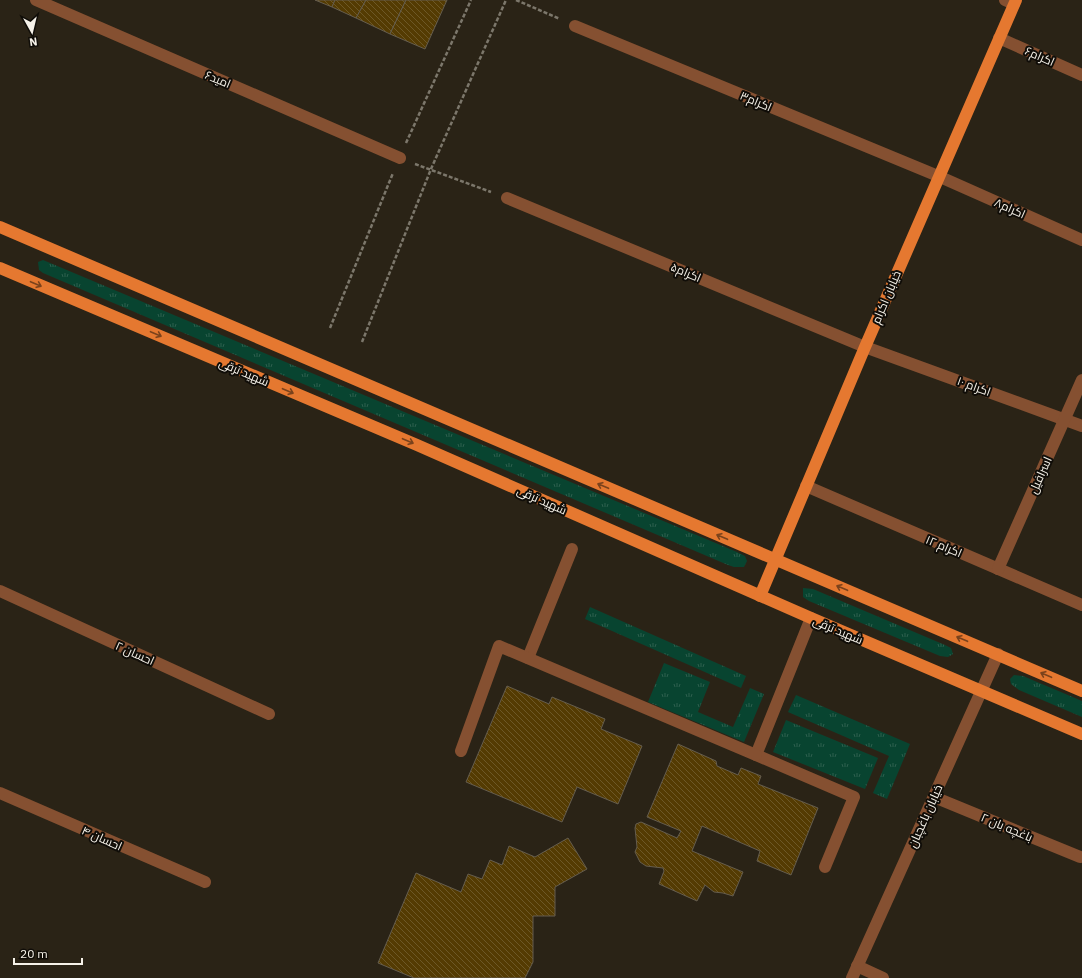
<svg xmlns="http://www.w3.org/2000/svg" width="1082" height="978" font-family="'IBM Plex Sans',Cairo,sans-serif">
  <defs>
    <pattern id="grass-tufts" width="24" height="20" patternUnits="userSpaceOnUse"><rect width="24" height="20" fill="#084430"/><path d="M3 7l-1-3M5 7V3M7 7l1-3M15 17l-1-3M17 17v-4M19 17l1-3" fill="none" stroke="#2d5f4e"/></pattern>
    <pattern id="building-back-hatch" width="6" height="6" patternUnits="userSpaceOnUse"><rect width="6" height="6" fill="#543b02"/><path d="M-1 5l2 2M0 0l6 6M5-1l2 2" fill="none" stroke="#6d5827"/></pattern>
  </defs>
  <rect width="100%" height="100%" fill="#2a2316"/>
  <g fill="url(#grass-tufts)">
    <path d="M43,260L737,552L745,556L747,561L744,567H734L728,565L43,273L39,270L38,262Z"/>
    <path d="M803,588L813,589L945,645L951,648L953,654L948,657L940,656L809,601L803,597Z"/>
    <path d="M590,607L746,676L741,688L585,619Z"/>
    <path d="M664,663L710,682L698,712L733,727L750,688L764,694L744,742L648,702Z"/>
    <path d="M1014,675L1023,676L1082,701V717L1019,690L1011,684L1010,679Z"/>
    <path d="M796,695L910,744L887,799L873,793L889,756L788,712Z"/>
    <path d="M786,720L878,758L865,789L773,752Z"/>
  </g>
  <g fill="url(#building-back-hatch)" stroke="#655d4e">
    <path d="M315,0H335L332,7Z"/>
    <path d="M335,0H366L356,18L332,7Z"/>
    <path d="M366,0H406L390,34L356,18Z"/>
    <path d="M406,0H447L425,49L390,34Z"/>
    <path d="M507,686L549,704L552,697L605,719L601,729L642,746L618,804L577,787L562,822L466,782Z"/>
    <path d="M678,744L716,761L717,766L738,775L741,768L761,776L758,784L818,808L791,875L757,861L760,851L702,826L692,851L743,872L733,896L723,893L714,892L705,885L697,901L659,884L664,871L663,868L646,866L640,862L635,852L637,847L635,828L636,824L641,822L677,838L681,831L647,817Z"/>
    <path d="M568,838L587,869L555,887V916H533V962L525,978H414L378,963L416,873L461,892L468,874L482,879L490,860L502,865L509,846L535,857Z"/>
  </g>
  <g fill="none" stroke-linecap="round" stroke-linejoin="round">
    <g stroke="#7c776b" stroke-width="2.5" stroke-dasharray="4 2" stroke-linecap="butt">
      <path d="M516,0L560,19"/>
      <path d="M406,143L471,0"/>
      <path d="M415,164L491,192"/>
      <path d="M330,328L393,173"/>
      <path d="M362,342L431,169L506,0"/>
    </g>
    <g stroke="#855031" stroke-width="12">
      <path d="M36,0L400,158"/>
      <path d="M1005,0L1014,4"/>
      <path d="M575,26L938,176L1082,240"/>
      <path d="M999,38L1082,75"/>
      <path d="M507,198L865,347L1082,426"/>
      <path d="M806,486L1082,605"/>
      <path d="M998,569L1082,380"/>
      <path d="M0,591L269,714"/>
      <path d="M811,618L756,755L854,797L825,867"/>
      <path d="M528,658L572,549"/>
      <path d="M461,751L499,646L756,755"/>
      <path d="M0,793L205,882"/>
      <path d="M934,797L1080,857"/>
      <path d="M857,966L883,978"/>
      <path d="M852,978L998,654"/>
    </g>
    <g stroke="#e57830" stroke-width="12">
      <path d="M0,227L1082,691"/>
      <path d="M0,268L417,445L811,618L1082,734"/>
      <path d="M760,596L865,347L1016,0"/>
    </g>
  </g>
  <defs><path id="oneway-shaft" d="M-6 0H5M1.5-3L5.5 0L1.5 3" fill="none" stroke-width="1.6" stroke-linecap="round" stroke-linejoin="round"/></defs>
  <g stroke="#7a421c">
    <use href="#oneway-shaft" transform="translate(36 284) rotate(23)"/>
    <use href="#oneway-shaft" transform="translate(156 334) rotate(23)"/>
    <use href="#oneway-shaft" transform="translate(288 391) rotate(23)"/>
    <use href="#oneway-shaft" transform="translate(408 441) rotate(23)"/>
    <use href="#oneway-shaft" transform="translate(603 486) rotate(-157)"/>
    <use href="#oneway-shaft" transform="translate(722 537) rotate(-157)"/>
    <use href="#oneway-shaft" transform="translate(842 588) rotate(-157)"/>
    <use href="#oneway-shaft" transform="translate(962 639) rotate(-157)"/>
    <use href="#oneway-shaft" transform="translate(1046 675) rotate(-157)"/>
  </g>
  <g text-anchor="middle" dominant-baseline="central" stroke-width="4" stroke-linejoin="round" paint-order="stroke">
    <g font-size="12" fill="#f6f2e9" stroke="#100d08">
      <text transform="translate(1040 56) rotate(24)">اکرام۶</text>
      <text transform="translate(218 79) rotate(23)">امید۶</text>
      <text transform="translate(756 101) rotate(23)">اکرام۳</text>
      <text transform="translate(1010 208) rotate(24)">اکرام۸</text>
      <text transform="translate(686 272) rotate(23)">اکرام۵</text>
      <text transform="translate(886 297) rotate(-67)">خیابان اکرام</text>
      <text transform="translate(244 372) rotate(23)">شهید ترقی</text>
      <text transform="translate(974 386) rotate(20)">اکرام ۱۰</text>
      <text transform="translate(1040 475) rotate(-66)">اسرافیل</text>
      <text transform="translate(542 500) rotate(24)">شهید ترقی</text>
      <text transform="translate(944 546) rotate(23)">اکرام ۱۲</text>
      <text transform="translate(838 630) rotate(23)">شهید ترقی</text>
      <text transform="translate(135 653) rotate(24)">احسان ۲</text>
      <text transform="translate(925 816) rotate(-66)">خیابان باغچبان</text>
      <text transform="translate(1007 827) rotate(23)">باغچه بان ۲</text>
      <text transform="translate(102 838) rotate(24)">احسان ۴</text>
    </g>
  </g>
  <g transform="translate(32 32) rotate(172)" stroke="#100d08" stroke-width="3" paint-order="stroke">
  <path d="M0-3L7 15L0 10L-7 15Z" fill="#f6f2e9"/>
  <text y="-6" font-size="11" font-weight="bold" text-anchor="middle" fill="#f6f2e9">N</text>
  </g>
  <path d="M14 958v6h68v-6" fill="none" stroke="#f6f2e9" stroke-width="2"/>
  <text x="20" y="958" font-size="12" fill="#f6f2e9" stroke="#100d08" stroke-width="3" paint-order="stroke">20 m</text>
</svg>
